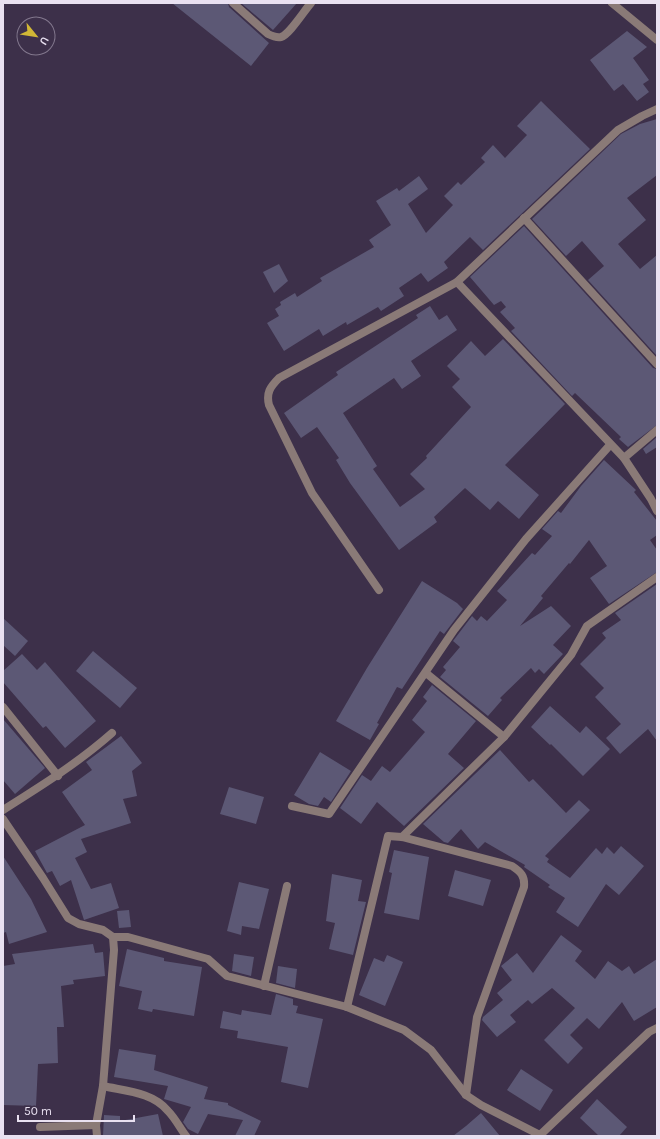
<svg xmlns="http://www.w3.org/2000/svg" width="660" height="1139" font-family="Karla,sans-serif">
  <rect width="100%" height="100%" fill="#3d304a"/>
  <g fill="#5c5875">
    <path d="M172,3H228L229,7L269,43L251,66Z"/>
    <path d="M241,3H297L273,30Z"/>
    <path d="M627,31L647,47L633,58L649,80L643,84L649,92L637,101L623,84L614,91L590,60Z"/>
    <path d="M541,101L590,149L483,250L470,237L444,262L448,268L428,282L421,273L399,288L404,296L381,311L378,307L347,325L346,322L323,336L319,329L284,351L267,323L279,316L275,309L281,305L280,302L295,293L297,297L322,281L320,278L374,247L369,240L391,225L376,201L397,188L399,191L419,176L428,189L408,204L426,233L453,205L444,196L458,182L461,185L485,162L481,158L493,145L505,158L527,135L517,126Z"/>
    <path d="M657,119V175L627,198L646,220L618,244L640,269L657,255V356L588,280L604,266L582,241L566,256L532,219L621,134L640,124Z"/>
    <path d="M524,226L653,368L657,369V425L628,447L619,439L621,437L575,393L572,396L511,331L515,328L500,312L506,307L501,301L494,305L470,277Z"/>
    <path d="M279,264L288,281L274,293L263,272Z"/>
    <path d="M430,306L439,320L447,315L457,330L411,361L421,376L402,389L394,378L343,413L377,466L373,469L400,507L425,489L410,474L427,458L426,456L471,407L452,387L460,379L447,366L471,341L485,356L503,339L565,404L505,465L539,495L519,519L498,501L490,510L465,488L434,517L437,522L399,550L350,483L336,460L339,458L317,427L301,438L284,413L338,375L336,372L418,318L416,315Z"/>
    <path d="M657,437V447L646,454L643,449Z"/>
    <path d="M604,460L636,490L634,492L657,521V535L650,540L657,550V572L609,604L590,578L607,566L589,540L570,564L569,563L541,596L543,598L520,626L551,606L571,626L553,645L563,654L544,674L539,669L535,673L531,668L500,698L502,700L488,716L440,677L446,670L443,667L460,647L453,641L472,616L477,621L481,616L487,621L507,600L497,591L532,553L535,555L552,536L542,529L558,511L561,513L581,486Z"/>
    <path d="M422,581L457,603L463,609L444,634L440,631L402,689L397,687L377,723L379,724L370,740L336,721L367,668Z"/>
    <path d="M657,584V741L648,729L620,754L606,738L621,724L595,697L604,688L580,664L606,638L602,633L621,620L615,613Z"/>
    <path d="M3,618L28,641L15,656L3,645Z"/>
    <path d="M93,651L137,688L120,708L76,671Z"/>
    <path d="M22,654L37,670L45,662L96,721L65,748L46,726L43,728L3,682V671Z"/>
    <path d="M432,685L476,721L448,754L464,768L404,826L377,802L361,824L340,808L362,775L371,781L382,766L390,772L425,732L412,720L427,701L423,697Z"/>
    <path d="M550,706L580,733L586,726L610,749L583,776L551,744L550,745L531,727Z"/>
    <path d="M3,719L45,768L15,794L3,780Z"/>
    <path d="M121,736L142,763L132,771L137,796L123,799L131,823L81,839L87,852L75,858L91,889L111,883L119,908L84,920L71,880L60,886L52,871L47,873L35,851L85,825L62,792L92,770L86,762Z"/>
    <path d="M500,750L529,782L533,779L566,813L579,800L590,810L545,856L549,859L547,862L570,878L596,848L602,854L607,847L614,854L621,846L644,866L619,895L606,884L578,927L556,912L565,898L548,887L550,885L524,867L525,865L485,842L478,849L461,829L448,843L444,842L423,824Z"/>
    <path d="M320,752L351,771L331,802L324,797L318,806L309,804L294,795Z"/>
    <path d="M229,787L264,797L256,824L220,814Z"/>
    <path d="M394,850L429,857L419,920L384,913L392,873L389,872Z"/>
    <path d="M3,856L31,899L47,932L9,944L6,932L3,933Z"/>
    <path d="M455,870L491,880L483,906L448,896Z"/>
    <path d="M332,874L362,880L358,901L366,902L353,955L329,949L335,923L326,921Z"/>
    <path d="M239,882L269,889L259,929L242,926L241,935L227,931Z"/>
    <path d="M129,910L131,927L119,928L117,911Z"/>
    <path d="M561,935L582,951L575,961L595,979L608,961L622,971L629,966L634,974L657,959V1007L634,1021L622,1002L599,1029L587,1018L570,1035L583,1048L568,1064L544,1040L575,1008L552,988L532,1004L528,1000L510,1015L516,1022L497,1037L482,1020L483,1017L503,1000L497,993L512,980L501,966L517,953L533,973Z"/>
    <path d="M93,944L95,953L103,952L105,976L73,980L74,984L61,986L64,1027H57L58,1063L38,1064L36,1106L3,1105V966L15,964L12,954Z"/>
    <path d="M127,949L164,958V961L202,967L194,1016L153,1009L152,1012L138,1009L142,991L119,986Z"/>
    <path d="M234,954L254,957L251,976L232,971Z"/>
    <path d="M387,955L403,962L385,1006L359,995L374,958L384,962Z"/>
    <path d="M278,966L297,969L295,988L276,983Z"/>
    <path d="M276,994L293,999V1005L298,1006L296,1013L323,1019L308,1088L281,1082L288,1047L237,1038L238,1031L220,1028L223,1011L241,1015L242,1010L271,1015Z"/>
    <path d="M119,1049L156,1055L154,1070L208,1087L204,1099L228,1103V1105L261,1121L254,1136H235L243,1120L208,1114L198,1134L188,1129L183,1122L191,1107L164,1099L168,1086L114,1077Z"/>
    <path d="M521,1069L553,1090L540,1111L507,1090Z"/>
    <path d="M597,1099L627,1127L619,1136H599L580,1118Z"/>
    <path d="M481,1113L500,1136H453L466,1126Z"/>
    <path d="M158,1114L163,1136H103L104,1115L120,1116V1121Z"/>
  </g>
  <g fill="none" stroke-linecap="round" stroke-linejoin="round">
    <g stroke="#8a7a77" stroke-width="8">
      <path d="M233,3L268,34C272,36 276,38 281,37C289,35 304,11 311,3"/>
      <path d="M612,3L657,40"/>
      <path d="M524,218L657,364"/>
      <path d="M457,282L618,130L642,116L657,109"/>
      <path d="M624,458L657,430"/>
      <path d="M379,590L312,493L269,405C266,393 270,387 279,378L457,282L624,458L651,499L657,511"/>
      <path d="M426,673L504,737"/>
      <path d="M3,707L58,776"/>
      <path d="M292,806L329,814L454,630L526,539L610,445"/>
      <path d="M3,810C41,786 78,763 112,733"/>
      <path d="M3,819L43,878L68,918L79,924L103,930L113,937L114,950L103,1086L96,1125L97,1136"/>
      <path d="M402,837L504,737L571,655L587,626L657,577"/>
      <path d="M113,937H128L208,959L227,976L347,1007L404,1030L431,1050L466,1095L481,1105L540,1135"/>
      <path d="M264,986L287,886"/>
      <path d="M347,1007L388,836L402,837L512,866C521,872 525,876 524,887L477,1017L466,1095"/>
      <path d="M103,1086C125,1091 153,1092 168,1111C175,1118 180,1128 186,1136"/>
      <path d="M40,1127L96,1125"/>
      <path d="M539,1136L649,1032L657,1028"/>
    </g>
  </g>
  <rect width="660" height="1139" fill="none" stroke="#e9e1f1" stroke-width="8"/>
  <g transform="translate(36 36) rotate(120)"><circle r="19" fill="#3d304a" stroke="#82778d"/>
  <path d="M0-3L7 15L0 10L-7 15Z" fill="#d1b736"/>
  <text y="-6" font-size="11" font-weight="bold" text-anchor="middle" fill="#e9e1f1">U</text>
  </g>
  <path d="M18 1115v6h116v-6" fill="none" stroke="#e9e1f1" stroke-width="2"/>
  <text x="24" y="1115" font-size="12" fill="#e9e1f1" stroke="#3d304a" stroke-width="3" paint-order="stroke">50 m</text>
</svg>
